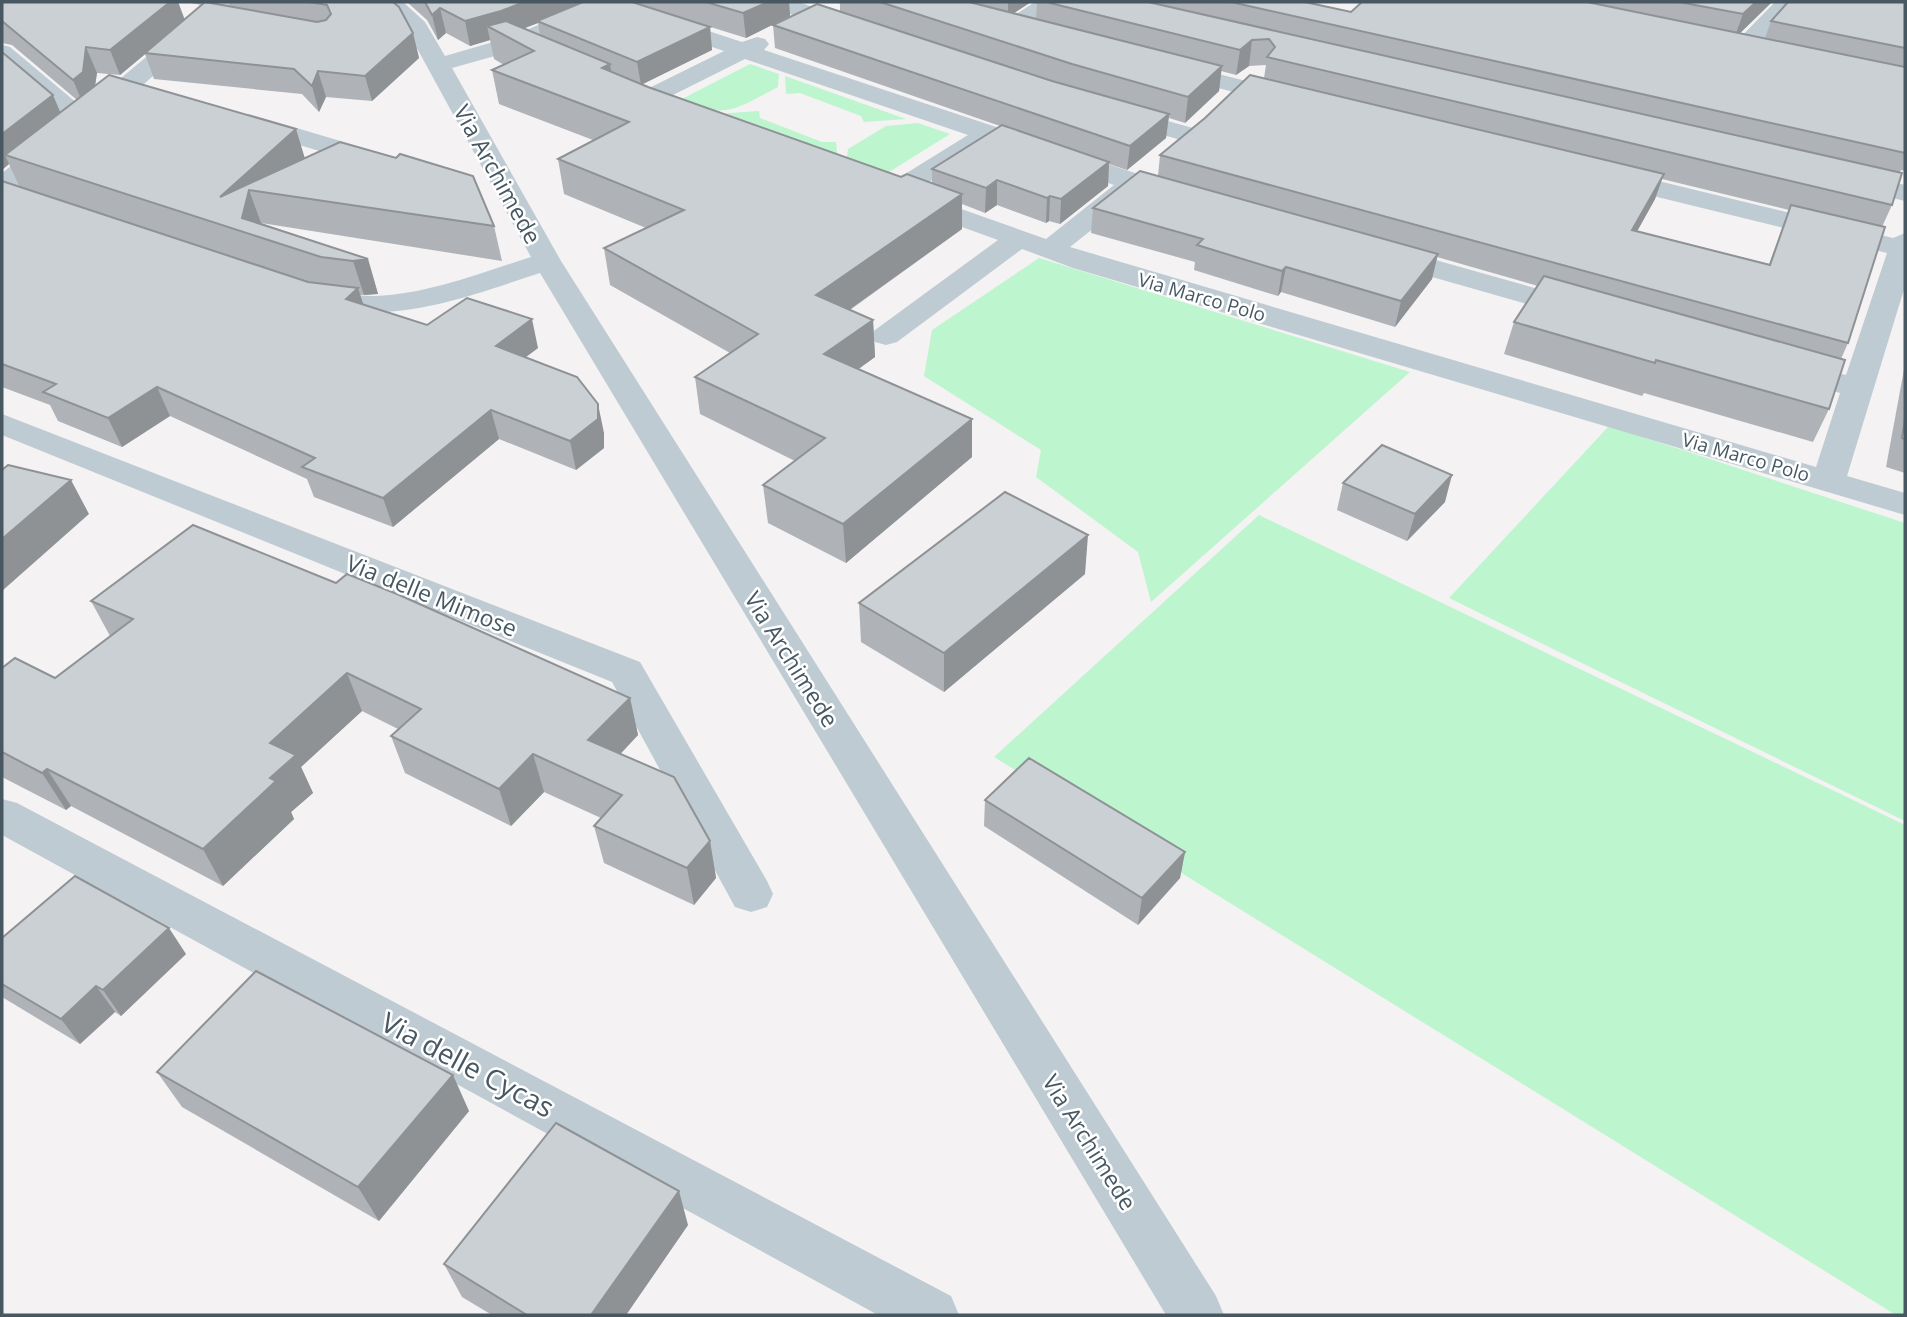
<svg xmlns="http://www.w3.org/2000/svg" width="1907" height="1317" font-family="'Open Sans',sans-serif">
  <rect width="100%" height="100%" fill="#f4f2f2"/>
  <g fill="#bdf5ce">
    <path d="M750,64L779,74L778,87C734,110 726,119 678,101Z"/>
    <path d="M785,76L906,119L864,122L861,116L800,93L786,94Z"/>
    <path d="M759,111L760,118L822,142H836L838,161L716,114Z"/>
    <path d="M918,123L950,134L881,177L846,164L848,149L886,126Z"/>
    <path d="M1039,258L1410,372L1151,602L1138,552L1036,477L1041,450L924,376L932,330Z"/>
    <path d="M1609,426L1905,523V821L1449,598Z"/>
    <path d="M1259,515L1905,825V1315H1896L994,757Z"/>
  </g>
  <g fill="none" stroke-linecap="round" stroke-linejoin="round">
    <g fill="#bfcbd3" fill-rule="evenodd">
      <path d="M212,2H236L126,100L11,192L2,194V173L68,121L2,64V45L10,47L84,109Z"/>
      <path d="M380,2H403L425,22L445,56L507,38L594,2H623L620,7L523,48L452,68L561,261L1216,1296L1224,1315H1166L540,273C457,300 393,326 306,304L301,298L306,292C327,286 352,297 375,296C429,294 480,273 531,257L407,30Z"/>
      <path d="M766,2H798L859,22L862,27L859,32H843L769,7Z"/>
      <path d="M1035,2H1061L1020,32H1004L1001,27L1004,22Z"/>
      <path d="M1775,2H1798L1749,55H1733L1729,50L1733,45Z"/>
      <path d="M663,16L742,42L757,37L765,39L769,44L764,50L1186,190L1189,196L1186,202L1176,204L1138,193L1070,247L1816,467L1840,393L1775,375L1770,368L1775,361L1786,359L1846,375L1887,253L1600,183L1596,177L1600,171L1609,169L1893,238L1905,233V286L1847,476L1905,493V515L1073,268L1022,249L897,342L886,345L875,342L871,336L875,330L998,240L904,206L901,199L893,201L884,199L880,193L884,187L968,135L745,59L655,104L646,106L637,104L634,99L637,94L724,51L655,28L652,23L655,18ZM991,143L1114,185L1046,239L913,192Z"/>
      <path d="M1171,62L1298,94L1301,99L1298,104L1289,106L1163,74L1159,69L1163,64Z"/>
      <path d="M1118,107L1200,130L1204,135L1200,140L1191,143L1109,119L1106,114L1109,109Z"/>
      <path d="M249,114L388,155L392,161L388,167L379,169L240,127L236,122L240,117Z"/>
      <path d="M1846,171L1905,185V201L1837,185L1833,179L1837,173Z"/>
      <path d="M1386,246L1591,304L1595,310L1591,316L1580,319L1376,261L1372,255L1376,249Z"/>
      <path d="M2,414L640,662L767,881L773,894L767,907L751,912L735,907L612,682L2,435Z"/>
      <path d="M2,799L17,803L951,1296L959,1315H878L2,835Z"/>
    </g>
  </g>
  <g fill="#afb3b7" fill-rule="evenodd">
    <path d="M2,2H178L185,20L202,5L184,2H208L207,3L230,7L229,2H393L413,33L419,58L372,101L326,97L319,112L302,94L154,79L145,54L120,75L97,73L95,86L305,158L494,226L502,261L261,223L368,259L378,294L360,295L364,305L427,325L538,348L526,357L604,433V448L576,470L499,439L393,527L314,497L307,479L170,416L122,447L58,421L50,405L2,387V181L20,188L9,164L2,170V52L60,112L77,100L12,45L2,43Z"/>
    <path d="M407,2H789L790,16L746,38L656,10L710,27L712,50L642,84L901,177L932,183V169L1000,126L775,48L773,25L840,11V4L837,2H1031L1014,13L1036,19L1037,2H1305L1351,12L1362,2H1772L1740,33L1765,38L1771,21L1905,2V171L1901,170L1899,173L1892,205L1882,227L1848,343L1841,359L1829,409L1813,442L1644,393L1642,396L1504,354L1514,322L1538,286L1437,257L1432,279L1395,327L1281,292L1278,296L1194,270L1195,262L1091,233L1093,208L1158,176L1160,155L1264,78L1266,65L1249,66L1236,75L1221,71L1219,91L1185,123L1169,118L1166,138L1127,170L1109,164L1108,186L1060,224L1049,221L1046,223L997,205L985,213L962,204V229L850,310L873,320L875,357L858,369L972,457L846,563L768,523L763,485L795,461L700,414L695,377L730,353L610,285L604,248L646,228L564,194L558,159L593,140L499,104L492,70L504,65L494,59L490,40L470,46L446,33L438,40L427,20ZM538,23L540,35L523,28ZM1662,179L1789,210L1769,264L1637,231L1655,199Z"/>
    <path d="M1905,364V473L1886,467Z"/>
    <path d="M1343,483L1445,502L1407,541L1337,510Z"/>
    <path d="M1085,574L944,692L861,642L859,603Z"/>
    <path d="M336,583L630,698L638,735L620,754L710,841L716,878L694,905L604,863L594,826L601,818L544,792L511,826L405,773L391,736L398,729L362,711L301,767L313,793L291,812L294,819L223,886L71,806L66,810L2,777V668L55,678L110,636L91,601Z"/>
    <path d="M985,800L1185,852L1180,878L1138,925L984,826Z"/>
    <path d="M2,938L186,954L121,1016L115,1012L80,1044L2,997Z"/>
    <path d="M157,1072L469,1111L379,1221L182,1107Z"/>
    <path d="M688,1225L626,1315H492L462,1297L444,1264Z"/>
  </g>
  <g fill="#8e9295">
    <path d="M170,2H178L185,21L120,75L110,50Z"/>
    <path d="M524,2H588L537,21L538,23L505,36L487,26L490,40L470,46L465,21Z"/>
    <path d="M768,2H789L790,16L746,38L743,13Z"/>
    <path d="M1008,2H1031L1008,17Z"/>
    <path d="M1756,2H1772L1734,39L1743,14Z"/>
    <path d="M440,8L446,33L438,40L432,15Z"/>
    <path d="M710,27L712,50L641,85L637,62Z"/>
    <path d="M413,33L419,58L372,101L365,76Z"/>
    <path d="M1252,40L1249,66L1236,75L1240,50Z"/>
    <path d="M86,47L97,73L93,98L84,106L73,80Z"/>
    <path d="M610,64L616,98L602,68Z"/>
    <path d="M1222,66L1219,91L1185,123L1188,97Z"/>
    <path d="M318,71L326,97L319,112L312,86Z"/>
    <path d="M53,95L64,121L5,155L9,164L2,170V134Z"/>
    <path d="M1169,114L1166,138L1127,170L1130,146Z"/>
    <path d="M296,129L306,162L249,190L261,223L247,233L220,197Z"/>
    <path d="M1109,162L1108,186L1060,224L1061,199Z"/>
    <path d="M1664,174L1655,199L1624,255L1632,230Z"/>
    <path d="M997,180V205L985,213L986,188Z"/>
    <path d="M962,194V229L818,332L816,295Z"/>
    <path d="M1050,196L1049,221L1046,223L1047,198Z"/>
    <path d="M1438,254L1432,279L1395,327L1401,301Z"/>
    <path d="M368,259L378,294L364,295L353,261Z"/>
    <path d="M1286,267L1281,292L1278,296L1282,271Z"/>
    <path d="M358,288L367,316L346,299Z"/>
    <path d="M532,319L538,348L503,374L496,346Z"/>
    <path d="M873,320L875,357L827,392L824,354Z"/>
    <path d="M157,387L170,416L122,447L108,418Z"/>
    <path d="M598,404L604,433V448L576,470L570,441Z"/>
    <path d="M491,410L499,439L393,527L383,498Z"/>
    <path d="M972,419V457L846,563L843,524Z"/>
    <path d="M1452,475L1445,502L1407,541L1415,514Z"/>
    <path d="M71,480L89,514L2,591V539Z"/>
    <path d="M1088,535L1085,574L944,692V653Z"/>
    <path d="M347,673L362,711L301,767L313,793L291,812L294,819L223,886L203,849L270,778V743Z"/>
    <path d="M630,698L638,735L598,778L588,740Z"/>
    <path d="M533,754L544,792L511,826L499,789Z"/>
    <path d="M47,769L71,806L66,810L42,773Z"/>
    <path d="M710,841L716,878L694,905L687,868Z"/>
    <path d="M1185,852L1180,878L1138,925L1142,898Z"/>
    <path d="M169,928L186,954L121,1016L103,990Z"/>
    <path d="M96,986L115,1012L80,1044L61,1019Z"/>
    <path d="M453,1075L469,1111L379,1221L358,1187Z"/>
    <path d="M679,1191L688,1225L626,1315H591Z"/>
  </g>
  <g fill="#cbd0d5" stroke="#8e9295" stroke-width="2">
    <path d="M2,2H170L110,50L86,47L83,72L73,80L2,21Z"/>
    <path d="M205,2L317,22L326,20L331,14L327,5L309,2H393L399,7L413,33L365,76L318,71L312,86L294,69L145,53Z"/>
    <path d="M425,2H524L501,11L465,21L440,8L432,15Z"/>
    <path d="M583,2H632L710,27L637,62L537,21Z"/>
    <path d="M706,2H768L743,13Z"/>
    <path d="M880,2H969L1222,66L1188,97L1072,64Z"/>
    <path d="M1046,2H1148L1902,173L1892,205L1267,57L1275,47L1269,39L1252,40L1240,50Z"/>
    <path d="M1231,2H1305L1351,12L1362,2H1587L1905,67V153Z"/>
    <path d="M1679,2H1756L1743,14Z"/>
    <path d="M1788,2H1905V48L1771,21Z"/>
    <path d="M817,4L1052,81L1169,114L1130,146L773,25Z"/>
    <path d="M506,21L610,64L602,68L648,87L901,177L907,174L962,194L816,295L873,320L824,354L972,419L843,524L763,485L825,438L695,377L758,334L604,248L684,210L558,159L629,122L492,70L534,51L487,26Z"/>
    <path d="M2,52L53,95L2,134Z"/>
    <path d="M109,75L296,129L220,197L340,142L396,158L400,154L473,176L494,226L249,190L242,218L368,259L353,261L321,257L5,155Z"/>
    <path d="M1250,75L1664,174L1632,230L1770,265L1791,205L1885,227L1848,343L1160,155L1205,118Z"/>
    <path d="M1002,125L1109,162L1061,199L1050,196L1047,198L997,180L986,188L932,169Z"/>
    <path d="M1140,171L1438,254L1401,301L1286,267L1282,271L1197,245L1203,239L1093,208Z"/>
    <path d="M2,181L308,282L358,288L346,299L427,325L467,298L532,319L496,346L577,377L598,404V419L570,441L491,410L383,498L302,467L315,458L157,387L108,418L43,392L56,384L2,364Z"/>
    <path d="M1544,276L1845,360L1829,409L1656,360L1655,363L1514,322Z"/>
    <path d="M1905,419V439L1902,438Z"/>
    <path d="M1382,445L1452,475L1415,514L1343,483Z"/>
    <path d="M8,465L71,480L2,539V470Z"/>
    <path d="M1005,492L1088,535L944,653L859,603Z"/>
    <path d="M193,525L336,583L347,574L397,594L630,698L588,740L674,777L710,841L687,868L594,826L622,795L533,754L499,789L391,736L421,709L347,673L270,743L296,755L270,778L276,781L203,849L47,769L42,773L2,752V668L15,658L55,678L133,619L91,601Z"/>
    <path d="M1029,758L1185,852L1142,898L985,800Z"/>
    <path d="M75,876L169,928L103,990L96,986L61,1019L2,984V938Z"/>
    <path d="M256,971L453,1075L358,1187L157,1072Z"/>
    <path d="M556,1123L679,1191L591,1315H527L444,1264Z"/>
  </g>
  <g text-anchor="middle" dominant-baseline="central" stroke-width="5" stroke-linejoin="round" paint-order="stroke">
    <g font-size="19" fill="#475862" stroke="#fff">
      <text transform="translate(1202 297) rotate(16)">Via Marco Polo</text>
      <text transform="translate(1746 457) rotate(16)">Via Marco Polo</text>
    </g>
    <g font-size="23" fill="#475862" stroke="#fff">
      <text transform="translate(498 174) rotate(61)">Via Archimede</text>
      <text transform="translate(432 595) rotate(22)">Via delle Mimose</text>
      <text transform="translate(792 659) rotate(58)">Via Archimede</text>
      <text transform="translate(1090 1142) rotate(58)">Via Archimede</text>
    </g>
    <g font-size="28" fill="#475862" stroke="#fff">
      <text transform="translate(468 1064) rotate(28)">Via delle Cycas</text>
    </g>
  </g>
  <rect width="1907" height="1317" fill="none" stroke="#475862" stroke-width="7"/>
</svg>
